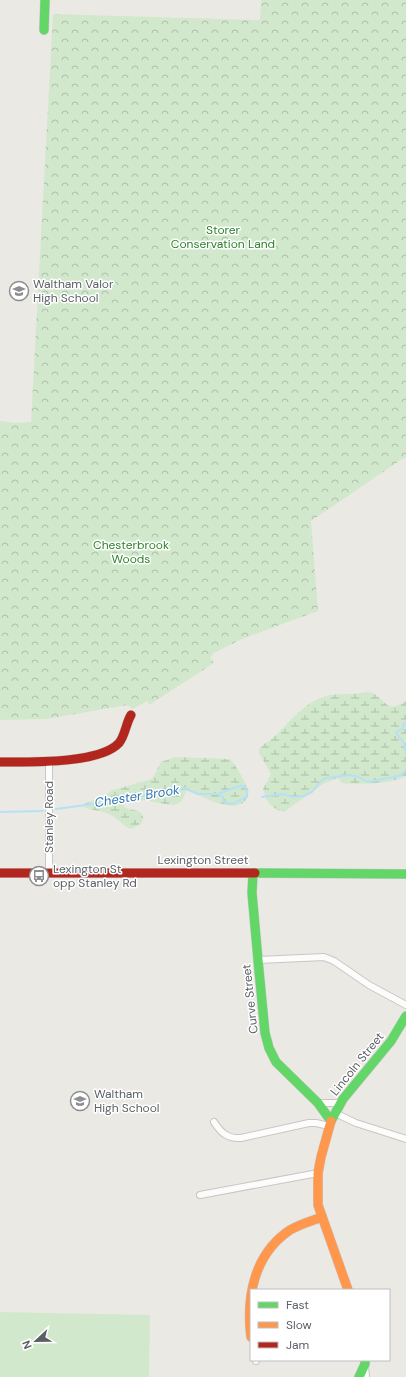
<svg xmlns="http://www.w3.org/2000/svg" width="406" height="1377" font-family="'DM Sans',sans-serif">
  <defs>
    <pattern id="wetland-marsh" width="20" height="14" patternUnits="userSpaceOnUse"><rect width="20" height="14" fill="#d2e8cd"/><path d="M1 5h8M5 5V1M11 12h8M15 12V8" fill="none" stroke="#adbfaa"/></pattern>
    <pattern id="park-crowns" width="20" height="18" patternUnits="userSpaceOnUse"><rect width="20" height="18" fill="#d2e8cd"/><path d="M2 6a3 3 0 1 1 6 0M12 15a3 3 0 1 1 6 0" fill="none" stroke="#adbfaa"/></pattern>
  </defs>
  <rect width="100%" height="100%" fill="#ebe9e4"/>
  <path fill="#d2e8cd" d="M0,1312L150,1315L149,1377H0Z"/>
  <g fill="url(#wetland-marsh)">
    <path d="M365,692C387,692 381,717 406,701V776C389,785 366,783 347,784L342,783L338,778L323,784L284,812C271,809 266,801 263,789L271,774L259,753V750C263,743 269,742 275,736C289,723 303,704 323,697C337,692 350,696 365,692Z"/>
    <path d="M175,757L230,759C235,764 248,786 249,792C248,794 247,799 245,801C232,814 205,797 191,792L186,791C181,811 169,804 153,802C147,800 141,800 135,801C130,801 127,800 123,803L124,807C132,811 149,809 141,824L131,829C122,826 117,817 109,814C101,810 92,811 84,807V804L101,797L113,790L152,779L161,762Z"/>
  </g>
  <path fill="url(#park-crowns)" d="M261,0H406V458L402,459L311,521L318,611L242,639L214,653L210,657L214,663L149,705L147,701L133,709L127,705L47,719L0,720V421L16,423L31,422L53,14L260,20Z"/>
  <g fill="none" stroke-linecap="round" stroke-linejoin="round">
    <g stroke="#b6e0f7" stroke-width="2">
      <path d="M406,722L404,724L403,729L399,730L396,733L404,743L406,753"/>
      <path d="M262,797L282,794L294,797L304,796L312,792L320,782L326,778L349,775L359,777L368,782L394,777L401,775L406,770"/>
      <path d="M56,809L115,801L184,788L198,794H218L237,787L241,786L245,787L247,792V797C238,800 234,807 224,802L223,797L218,794"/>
      <path d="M0,812L43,811"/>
    </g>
    <defs>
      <g id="street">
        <path d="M49,761V872"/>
        <path d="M258,960L324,957L334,961L369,985L406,1005"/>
        <path d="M318,1103H341"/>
        <path d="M335,1113L356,1123L406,1139"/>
        <path d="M214,1122C221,1133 228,1139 241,1138L309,1123H316L329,1126"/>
        <path d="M200,1195L318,1173"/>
        <path d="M256,1360V1361"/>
        <path d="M365,1365L366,1377"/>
      </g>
      <g id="fast">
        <path d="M44,30L45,0"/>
        <path d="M253,873L252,893L258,960L265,1033L269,1048L276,1062L318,1103L331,1121"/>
        <path d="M255,873L406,874"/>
        <path d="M331,1121L343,1099L391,1041L406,1016"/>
        <path d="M359,1377L365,1364V1360"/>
      </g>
      <g id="slow">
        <path d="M331,1121L321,1157L318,1173V1205L348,1290"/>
        <path d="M251,1337C246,1297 254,1254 290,1230C300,1224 311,1221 322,1217"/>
      </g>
      <g id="jam">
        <path d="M0,762C28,762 100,764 119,743C125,736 126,723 131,715"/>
        <path d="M0,873H255"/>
      </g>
    </defs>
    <use href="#street" stroke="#c7c7c7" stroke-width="8"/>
    <use href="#fast" stroke="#c8c8c8" stroke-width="10"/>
    <use href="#slow" stroke="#c8c8c8" stroke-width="10"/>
    <use href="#jam" stroke="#c8c8c8" stroke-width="10"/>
    <use href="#street" stroke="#fcfcfb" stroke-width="6"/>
    <use href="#fast" stroke="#63d668" stroke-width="9"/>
    <use href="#slow" stroke="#ff974d" stroke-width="9"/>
    <use href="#jam" stroke="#b3261e" stroke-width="9"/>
  </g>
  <defs>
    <symbol id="school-ring" viewBox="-11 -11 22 22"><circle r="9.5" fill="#fff" stroke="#8d8f91" stroke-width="1.5"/><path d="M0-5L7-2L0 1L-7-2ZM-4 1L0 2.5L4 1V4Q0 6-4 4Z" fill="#8d8f91"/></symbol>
    <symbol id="bus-ring" viewBox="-11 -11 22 22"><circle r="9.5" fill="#fff" stroke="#8d8f91" stroke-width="1.5"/><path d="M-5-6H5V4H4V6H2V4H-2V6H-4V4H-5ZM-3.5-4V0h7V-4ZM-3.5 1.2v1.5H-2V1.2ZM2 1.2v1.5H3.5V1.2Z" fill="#8d8f91"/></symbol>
  </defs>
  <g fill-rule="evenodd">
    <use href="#school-ring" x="8" y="280" width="22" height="22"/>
    <use href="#bus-ring" x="28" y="865" width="22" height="22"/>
    <use href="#school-ring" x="69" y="1090" width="22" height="22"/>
  </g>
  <g text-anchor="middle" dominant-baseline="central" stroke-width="3" stroke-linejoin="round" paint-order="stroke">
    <g font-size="12" fill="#2d822b" stroke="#fff">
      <text x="223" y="230">Storer<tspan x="223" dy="14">Conservation Land</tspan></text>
      <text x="131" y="545">Chesterbrook<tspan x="131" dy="14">Woods</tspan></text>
    </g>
    <g font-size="12" fill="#5a5f64" stroke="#fff" text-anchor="start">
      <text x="33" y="284">Waltham Valor<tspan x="33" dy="14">High School</tspan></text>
      <text x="53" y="869">Lexington St<tspan x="53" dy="14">opp Stanley Rd</tspan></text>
      <text x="94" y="1094">Waltham<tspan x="94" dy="14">High School</tspan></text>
    </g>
    <g font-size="12" fill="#5a5f64" stroke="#fff">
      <text transform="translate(49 817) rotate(-90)">Stanley Road</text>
      <text x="203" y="860">Lexington Street</text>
      <text transform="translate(250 999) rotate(-96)">Curve Street</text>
      <text transform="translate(357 1064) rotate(-51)">Lincoln Street</text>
    </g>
    <g font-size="13" font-style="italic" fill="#3278b1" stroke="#fff">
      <text transform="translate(137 796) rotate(-9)">Chester Brook</text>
    </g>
  </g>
  <rect x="250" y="1289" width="140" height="72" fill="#ffffff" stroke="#bdbfc1"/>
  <rect x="258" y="1302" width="20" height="6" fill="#63d668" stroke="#bdbfc1"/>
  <text x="286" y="1309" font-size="12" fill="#5a5f64">Fast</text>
  <rect x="258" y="1322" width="20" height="6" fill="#ff974d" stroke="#bdbfc1"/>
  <text x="286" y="1329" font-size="12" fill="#5a5f64">Slow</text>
  <rect x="258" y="1342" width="20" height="6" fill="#b3261e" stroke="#bdbfc1"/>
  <text x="286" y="1349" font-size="12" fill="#5a5f64">Jam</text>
  <g transform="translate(36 1341) rotate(248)" stroke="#ffffff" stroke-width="3" paint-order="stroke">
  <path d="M0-3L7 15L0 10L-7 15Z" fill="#5a5f64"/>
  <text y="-6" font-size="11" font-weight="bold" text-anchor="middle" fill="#5a5f64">N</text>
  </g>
</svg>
